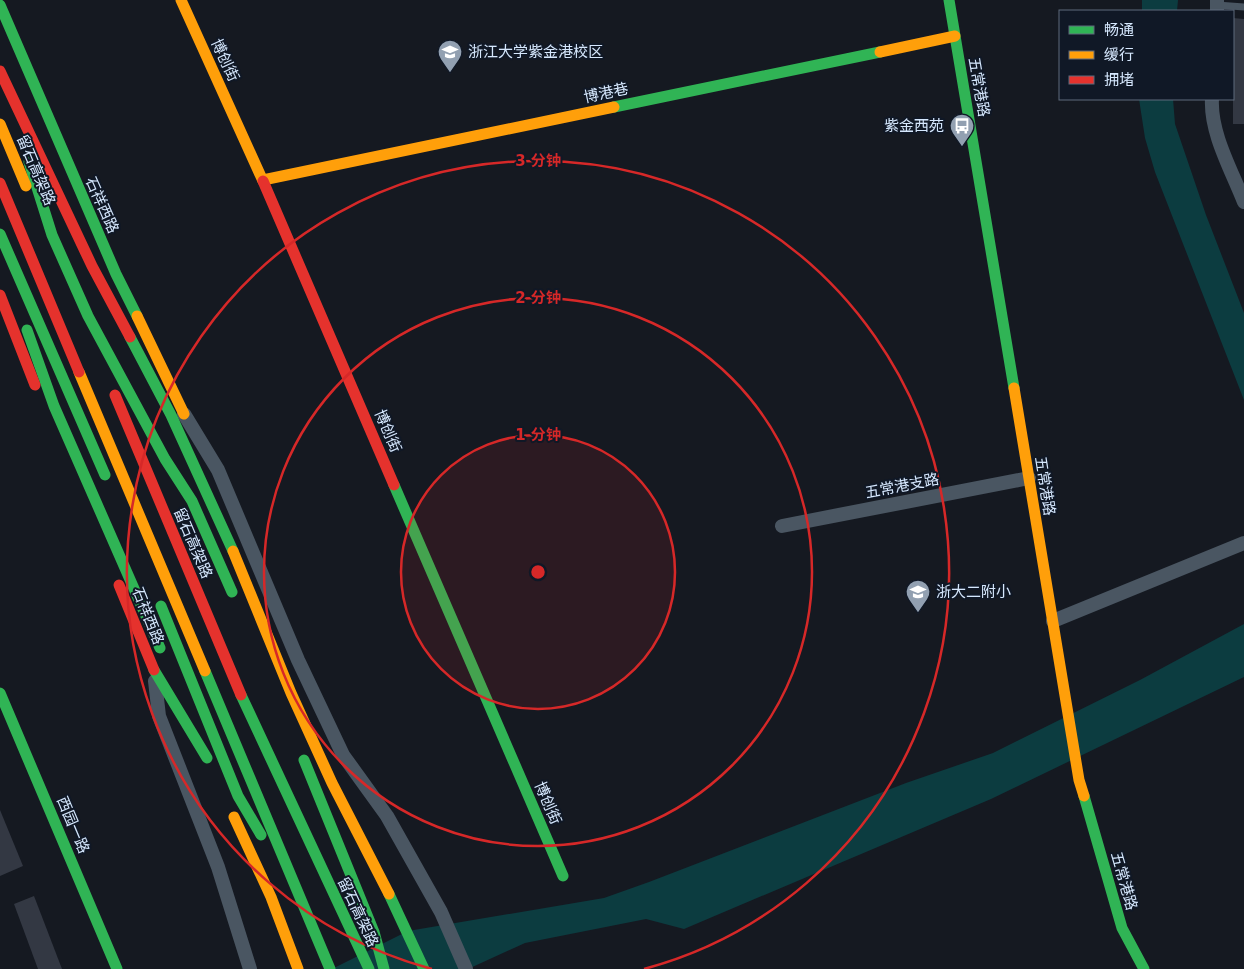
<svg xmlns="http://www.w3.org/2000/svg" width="1244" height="969" font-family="'DejaVu Sans','Noto Sans SC',sans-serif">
  <rect width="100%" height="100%" fill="#151921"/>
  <g fill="#0c3c40">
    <path d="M1142,0H1178L1177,11H1142Z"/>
    <path d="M1139,99H1173L1175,124L1206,215L1244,313V400L1155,172L1145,138Z"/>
    <path d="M1244,624V677L991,799L684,929L646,919L525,943L468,969H332L408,931L604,898L649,882L906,783L993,753L1140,680Z"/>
  </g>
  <g fill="#333843">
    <path d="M1233,18L1244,19V124H1233Z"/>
    <path d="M0,810L23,866L0,876Z"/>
    <path d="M34,896L62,969H38L14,904Z"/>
  </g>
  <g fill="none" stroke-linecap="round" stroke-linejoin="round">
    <path stroke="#4a5662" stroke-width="7" d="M1217,5L1244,7"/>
    <g stroke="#4a5662" stroke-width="14">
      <path d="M1217,11V0"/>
      <path d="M1212,99C1210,133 1232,171 1244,202"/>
      <path d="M184,414L218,470L298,660L343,755L387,816L441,912L466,969"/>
      <path d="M782,526L1029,478"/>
      <path d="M1053,621L1244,543"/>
      <path d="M155,681L159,716L218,867L250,969"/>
    </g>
    <g stroke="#30b455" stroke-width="11">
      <path d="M949,0L1014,388"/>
      <path d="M0,5L116,274L137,316"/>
      <path d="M614,107L880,52"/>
      <path d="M29,162L52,235L88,316L165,459L192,501L232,592"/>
      <path d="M0,234L105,475"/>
      <path d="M27,330L54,406L160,648"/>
      <path d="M130,337L171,415L233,551"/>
      <path d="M394,485L563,876"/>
      <path d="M161,606L238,796L261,835"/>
      <path d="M154,670L207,758"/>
      <path d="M205,671L330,969"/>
      <path d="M0,693L117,969"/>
      <path d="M241,695L369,969"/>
      <path d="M304,760L374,932L384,969"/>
      <path d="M1084,796L1122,928L1144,969"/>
      <path d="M389,894L424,969"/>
    </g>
    <g stroke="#ff9f0a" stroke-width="11">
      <path d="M181,0L263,181"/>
      <path d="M880,52L955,36"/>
      <path d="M0,124L26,186"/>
      <path d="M263,180L614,107"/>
      <path d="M137,316L184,414"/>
      <path d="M79,372L205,671"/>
      <path d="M1014,388L1079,780L1084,796"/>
      <path d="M233,551L291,693L332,783L389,894"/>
      <path d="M234,817L271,897L298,969"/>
    </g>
    <g stroke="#e5322d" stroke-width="11">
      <path d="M0,71L92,266L130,337"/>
      <path d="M263,181L394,485"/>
      <path d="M0,183L79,372"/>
      <path d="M0,295L35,385"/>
      <path d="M115,395L241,695"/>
      <path d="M119,585L154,670"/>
    </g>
  </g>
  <circle cx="538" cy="572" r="137" fill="#d62828" fill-opacity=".12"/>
  <g fill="none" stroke="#d62828" stroke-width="2.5">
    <circle cx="538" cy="572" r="137"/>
    <circle cx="538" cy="572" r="274"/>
    <path d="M432 969A411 411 0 1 1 644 969"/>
  </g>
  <defs>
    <symbol id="university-pin" viewBox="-11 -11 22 30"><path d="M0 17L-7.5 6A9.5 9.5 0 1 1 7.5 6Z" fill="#92a0b1" stroke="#101826"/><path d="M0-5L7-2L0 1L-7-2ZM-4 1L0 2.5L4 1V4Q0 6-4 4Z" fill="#fff"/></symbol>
    <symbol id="bus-pin" viewBox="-11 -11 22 30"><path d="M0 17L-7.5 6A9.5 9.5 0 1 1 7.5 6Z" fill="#92a0b1" stroke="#101826"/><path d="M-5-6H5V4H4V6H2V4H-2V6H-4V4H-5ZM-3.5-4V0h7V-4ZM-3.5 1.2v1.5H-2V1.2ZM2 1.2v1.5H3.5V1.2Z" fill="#fff"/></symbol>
    <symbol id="school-pin" viewBox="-11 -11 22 30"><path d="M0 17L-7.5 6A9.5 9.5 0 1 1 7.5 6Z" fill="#92a0b1" stroke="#101826"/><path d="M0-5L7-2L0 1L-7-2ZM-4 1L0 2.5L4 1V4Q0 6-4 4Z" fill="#fff"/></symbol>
  </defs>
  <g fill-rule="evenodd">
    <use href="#university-pin" x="436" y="38" width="28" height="38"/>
    <use href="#bus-pin" x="948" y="112" width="28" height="38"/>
    <use href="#school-pin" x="904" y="578" width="28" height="38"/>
  </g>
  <g text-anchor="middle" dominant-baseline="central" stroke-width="4" stroke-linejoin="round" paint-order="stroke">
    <g font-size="15" fill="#d6e8fe" stroke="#101826" text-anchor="start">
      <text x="468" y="52">浙江大学紫金港校区</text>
      <text x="944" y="126" text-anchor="end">紫金西苑</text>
      <text x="936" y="592">浙大二附小</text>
    </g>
    <g font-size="15" fill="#d6e8fe" stroke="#101826">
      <text transform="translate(225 60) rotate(65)">博创街</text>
      <text transform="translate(979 87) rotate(80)">五常港路</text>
      <text transform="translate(606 93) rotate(-12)">博港巷</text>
      <text transform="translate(36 170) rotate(67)">留石高架路</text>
      <text transform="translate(102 205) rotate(66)">石祥西路</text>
      <text transform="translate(388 431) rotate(67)">博创街</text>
      <text transform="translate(902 486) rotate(-11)">五常港支路</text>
      <text transform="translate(1045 486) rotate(81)">五常港路</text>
      <text transform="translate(193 543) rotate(67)">留石高架路</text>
      <text transform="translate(148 616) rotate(68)">石祥西路</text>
      <text transform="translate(548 803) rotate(67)">博创街</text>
      <text transform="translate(73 825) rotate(67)">西园一路</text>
      <text transform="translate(1124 881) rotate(74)">五常港路</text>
      <text transform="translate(358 912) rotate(65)">留石高架路</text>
    </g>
  </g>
  <circle cx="538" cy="572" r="8" fill="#d62828" stroke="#101826" stroke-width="2.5"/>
  <g font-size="15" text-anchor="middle" font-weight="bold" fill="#d62828" stroke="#101826" stroke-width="4" stroke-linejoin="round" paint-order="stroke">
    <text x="538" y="166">3 分钟</text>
    <text x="538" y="303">2 分钟</text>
    <text x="538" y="440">1 分钟</text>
  </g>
  <rect x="1059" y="10" width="175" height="90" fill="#101826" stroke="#5f6b7c"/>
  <rect x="1069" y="26" width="25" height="8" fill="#30b455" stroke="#5f6b7c"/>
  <text x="1104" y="35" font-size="15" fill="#d6e8fe">畅通</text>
  <rect x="1069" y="51" width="25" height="8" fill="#ff9f0a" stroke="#5f6b7c"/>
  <text x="1104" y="60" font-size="15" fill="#d6e8fe">缓行</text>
  <rect x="1069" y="76" width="25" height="8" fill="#e5322d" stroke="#5f6b7c"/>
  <text x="1104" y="85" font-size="15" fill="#d6e8fe">拥堵</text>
</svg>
